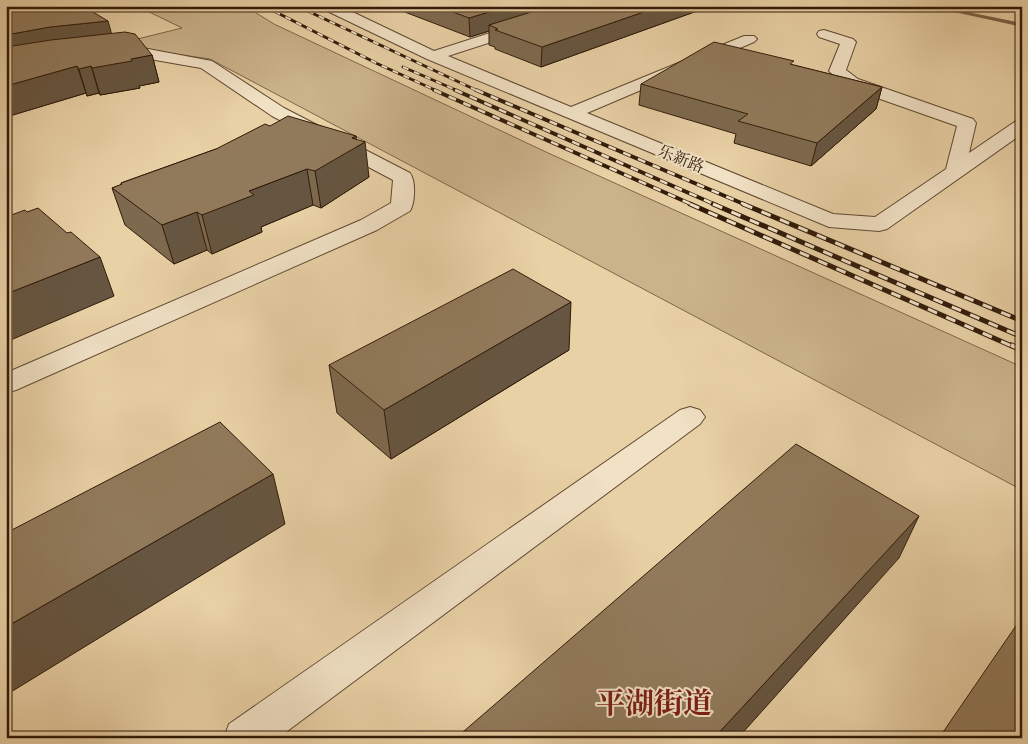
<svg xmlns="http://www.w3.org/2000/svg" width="1028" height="744" font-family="'IM FELL DW Pica','Noto Serif SC',serif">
  <rect width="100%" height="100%" fill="#e9d1a6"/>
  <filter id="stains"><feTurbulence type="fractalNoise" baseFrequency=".004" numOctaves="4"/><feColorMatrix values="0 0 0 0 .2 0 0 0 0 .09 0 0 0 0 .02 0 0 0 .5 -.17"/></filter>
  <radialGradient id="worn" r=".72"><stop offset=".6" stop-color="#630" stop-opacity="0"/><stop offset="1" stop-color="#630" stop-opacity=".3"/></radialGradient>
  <path fill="#cab28b" stroke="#7e664a" d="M137,6H245L274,24L546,152L1022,367V490L210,59L113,45L182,28Z"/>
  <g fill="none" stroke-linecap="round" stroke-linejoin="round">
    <path fill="#7a6347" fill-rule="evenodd" d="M927,6H938L1022,23V27Z"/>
    <defs>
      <g id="minor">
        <path d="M321,6H340L434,51L574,6H596L594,9L448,56L571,107L744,36H754L757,39L754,42L587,113L833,214L875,217L946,169L957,126L846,87L829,71L840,44L819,37L817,34L819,31L824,30L853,39L856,42L846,70L858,79L973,119L976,123L969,153L1016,121L1022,120V134L887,229L879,231L829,227L427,59L323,9Z"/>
        <path d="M132,46L212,61L284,108L410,173C416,181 415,203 410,211L377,230L16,390L6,393V373L361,220L391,203L393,180L272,116L201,68L132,56L114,58L108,56L106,53L108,50Z"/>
        <path d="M690,407L700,410L705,417L700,424L278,738H224L229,724L680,410Z"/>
      </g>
    </defs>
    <use href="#minor" stroke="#5f4830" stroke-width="2"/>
    <use href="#minor" fill="#f1e1c5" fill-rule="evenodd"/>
    <defs>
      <g id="rail-far3">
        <path d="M264,6L378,64L437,91"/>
        <path d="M297,6L478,91"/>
        <path d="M403,67L458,91"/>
      </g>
      <g id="rail-far2">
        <path d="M434,90L693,205"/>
        <path d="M455,90L716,205"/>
        <path d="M476,90L746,205"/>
      </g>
      <g id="rail-far1">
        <path d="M690,204L1014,347"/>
        <path d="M713,204L1022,337"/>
        <path d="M743,204L1022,321"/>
      </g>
      <path id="rail" d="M1011,345L1022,350"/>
    </defs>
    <use href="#rail-far3" stroke="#311b09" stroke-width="3"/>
    <use href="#rail-far2" stroke="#311b09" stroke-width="4"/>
    <use href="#rail-far1" stroke="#311b09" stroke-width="5"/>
    <use href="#rail" stroke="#311b09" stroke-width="5.5"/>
    <use href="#rail-far3" stroke="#f1e1c5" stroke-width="2" stroke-dasharray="6" stroke-linecap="butt"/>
    <use href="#rail-far2" stroke="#f1e1c5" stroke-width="2.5" stroke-dasharray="8" stroke-linecap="butt"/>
    <use href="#rail-far1" stroke="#f1e1c5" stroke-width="3" stroke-dasharray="10" stroke-linecap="butt"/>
    <use href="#rail" stroke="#f1e1c5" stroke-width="4" stroke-dasharray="12" stroke-linecap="butt"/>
  </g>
  <g fill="#7d694e" stroke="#311b09">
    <path d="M389,6H711L541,67L495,49V47L489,45V31L470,37Z"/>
    <path d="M112,34L152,55L159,82L139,86L140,88L100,95L99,93L87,96L86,93L6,117Z"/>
    <path d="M793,65L882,87L876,109L811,166L734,143L736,134L639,105L641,84Z"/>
    <path d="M356,136V139L369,177L321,208L313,205L261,227L262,232L212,254L207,250L174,264L125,225L112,188L121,185V183L216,149Z"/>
    <path d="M569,350L391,459L337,413L329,365Z"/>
  </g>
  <g fill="#665540" stroke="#311b09">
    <path d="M509,6H567L489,25V31L470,37L469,18Z"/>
    <path d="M661,6H711L541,67L542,47Z"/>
    <path d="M108,21L115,46L6,62V35L50,27Z"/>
    <path d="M152,55L159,82L139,86L140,88L100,95L92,68L131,59Z"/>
    <path d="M77,66L86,93L6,117V86Z"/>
    <path d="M91,66L99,93L87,96L79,69Z"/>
    <path d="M882,87L876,109L811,166L817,143Z"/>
    <path d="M356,136L357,147L365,142L369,177L321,208L315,171L352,138Z"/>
    <path d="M307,169L313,205L261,227L262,232L212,254L202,215L249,191Z"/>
    <path d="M197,212L207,250L174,264L162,225Z"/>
    <path d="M100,257L114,296L6,342V294Z"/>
    <path d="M571,302L569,350L391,459L384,410Z"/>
    <path d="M273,474L285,524L6,695V627Z"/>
    <path d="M919,516L899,558L738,738H714Z"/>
  </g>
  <g fill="#917a5b" stroke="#311b09">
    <path d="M6,6H83L108,21L50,27L6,35Z"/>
    <path d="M437,6H509L469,18Z"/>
    <path d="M551,6H661L542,47L495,30L498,29L489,25Z"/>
    <path d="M125,32L135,34L152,55L131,59L132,61L92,68L91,66L79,69L77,66L6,86V47L51,40Z"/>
    <path d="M714,42L794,61L790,64L882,87L817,143L738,121L748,114L641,84Z"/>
    <path d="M288,116L356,136L352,138L365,142L315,171L307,169L249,191L254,195L202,215L197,212L162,225L112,188L122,184L121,183L216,149L265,124L270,126Z"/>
    <path d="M38,208L67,233L71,232L100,257L6,294V217L25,210L27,212Z"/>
    <path d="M513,269L571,302L384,410L329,365Z"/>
    <path d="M220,422L273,474L6,627V533Z"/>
    <path d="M796,444L919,516L714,738H456Z"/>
    <path d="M1022,617V738H939Z"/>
  </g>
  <g text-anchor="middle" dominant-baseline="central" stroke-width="4" stroke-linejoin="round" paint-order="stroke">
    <g font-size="16" fill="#311b09" stroke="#f1e1c5">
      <text transform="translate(681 159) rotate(22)">乐新路</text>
    </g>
    <g font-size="29" font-weight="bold" fill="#7a1f14" stroke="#f1e1c5">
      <text x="654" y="705">平湖街道</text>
    </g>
  </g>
  <rect width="1028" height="744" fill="none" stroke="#e9d1a6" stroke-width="25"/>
  <rect x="8" y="8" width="1013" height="729" fill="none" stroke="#311b09" stroke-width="2.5"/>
  <rect x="12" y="12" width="1003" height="719" fill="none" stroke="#311b09"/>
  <rect width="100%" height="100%" filter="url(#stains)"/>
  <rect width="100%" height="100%" fill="url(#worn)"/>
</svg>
